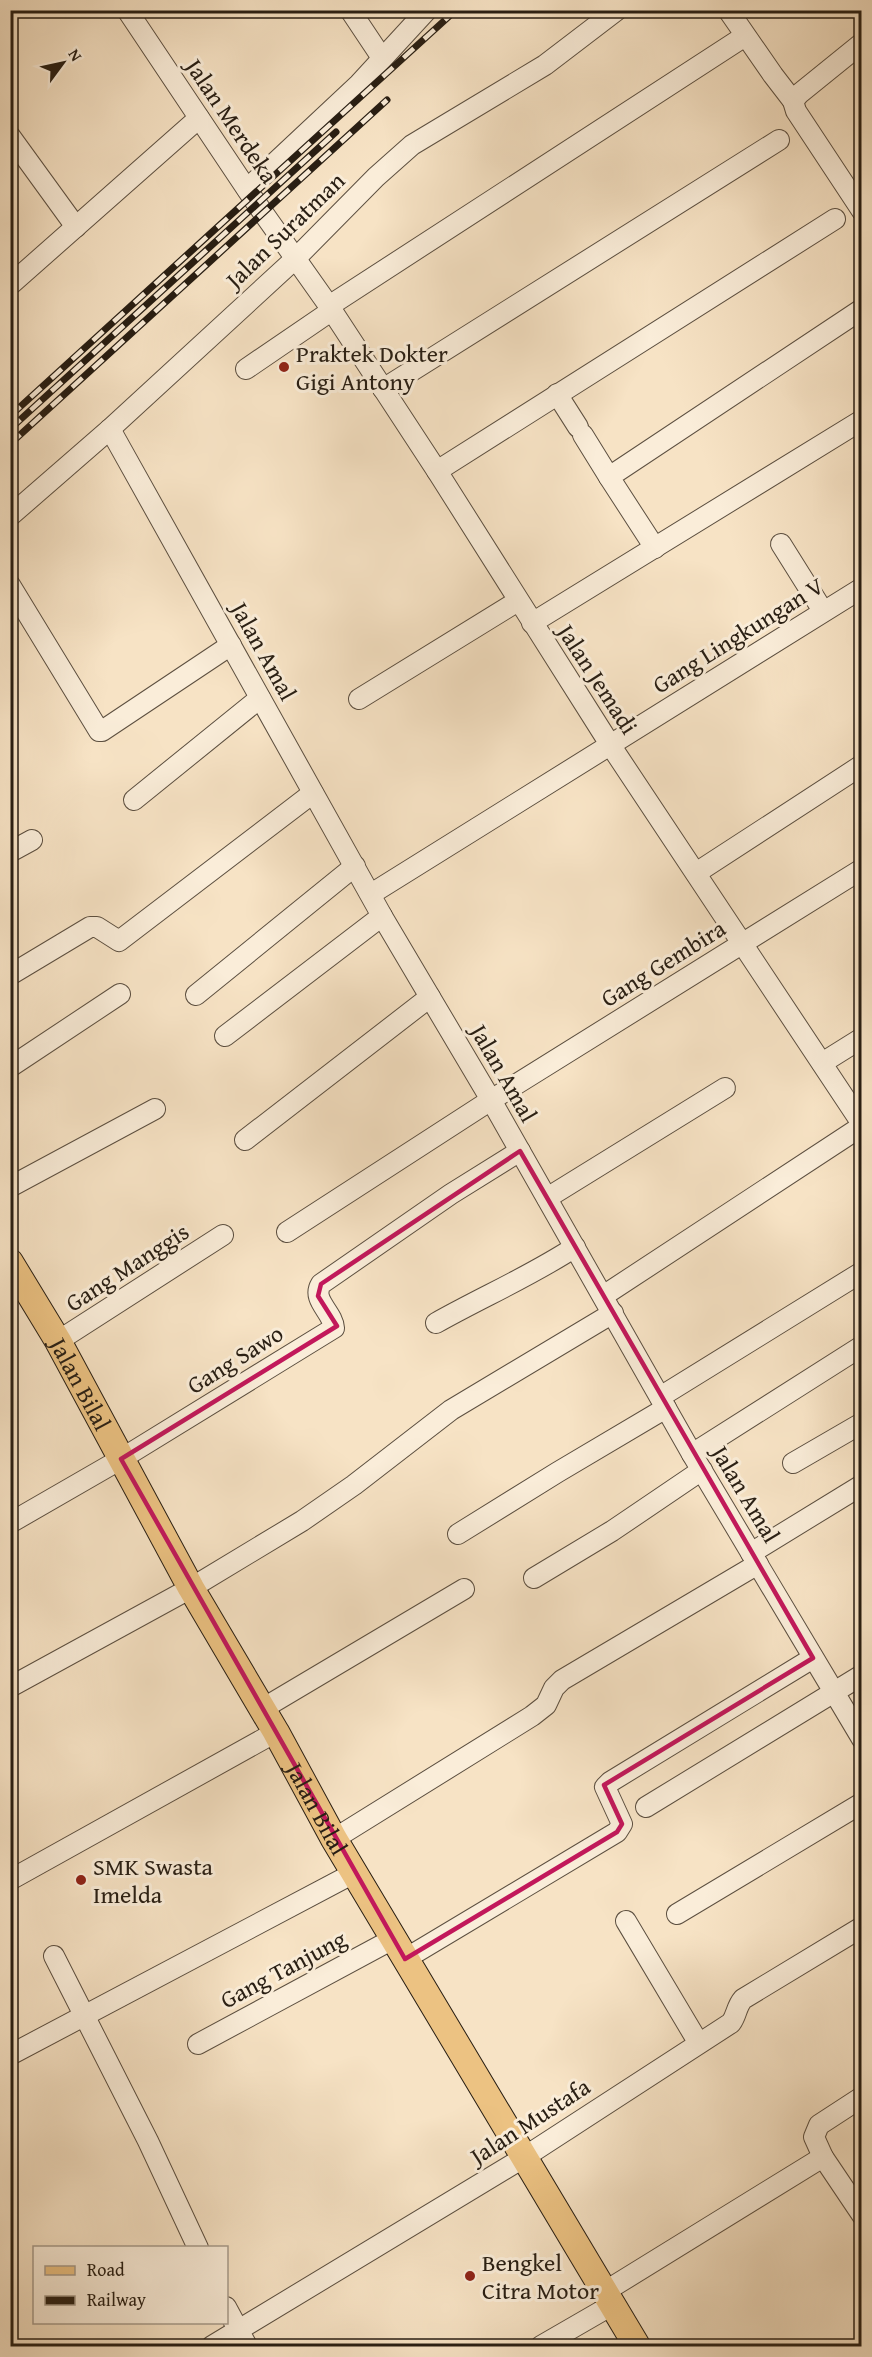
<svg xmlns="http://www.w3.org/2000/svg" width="872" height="2357" font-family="'Gentium Book Plus',serif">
  <rect width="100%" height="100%" fill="#f7e3c5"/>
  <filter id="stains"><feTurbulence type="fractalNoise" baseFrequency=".00333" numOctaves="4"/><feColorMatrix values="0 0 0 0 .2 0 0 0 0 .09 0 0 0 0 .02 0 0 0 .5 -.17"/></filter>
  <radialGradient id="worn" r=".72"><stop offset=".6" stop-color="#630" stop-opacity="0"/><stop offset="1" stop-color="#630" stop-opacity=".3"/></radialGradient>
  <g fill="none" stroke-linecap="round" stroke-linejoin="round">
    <defs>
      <g id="minor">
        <path d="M127,10L252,197L329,306L437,471L611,746L862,1124"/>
        <path d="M350,10L382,58"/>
        <path d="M728,10L773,75L793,101"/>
        <path d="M862,43L799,94L793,101L796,111L862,211"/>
        <path d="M10,136L76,227"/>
        <path d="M247,189L359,84L427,10"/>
        <path d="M10,285L199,118"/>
        <path d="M329,306L745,36"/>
        <path d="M246,369L331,311"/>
        <path d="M383,389L779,140"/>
        <path d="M557,394L578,427"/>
        <path d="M110,429L382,916L491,1100L692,1454L862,1739"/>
        <path d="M583,435L609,477"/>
        <path d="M437,471L835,219"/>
        <path d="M10,516L110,429L295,259L376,177L412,145L545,65L617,10"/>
        <path d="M781,544L823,611"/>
        <path d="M655,548L609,477L862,309"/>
        <path d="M10,585L99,731H102L231,645"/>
        <path d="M532,623L862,420"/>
        <path d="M359,699L518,601"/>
        <path d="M134,800L260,698"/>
        <path d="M10,852L32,840"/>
        <path d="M696,873L862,765"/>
        <path d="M371,894L862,588"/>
        <path d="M10,975L90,927H97L119,941L313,793"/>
        <path d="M196,995L355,866"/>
        <path d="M225,1036L382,916"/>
        <path d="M822,1063L862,1038"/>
        <path d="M10,1067L120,994"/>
        <path d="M245,1140L430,997"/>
        <path d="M10,1187L155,1109"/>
        <path d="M547,1198L725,1088"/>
        <path d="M287,1232L491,1100L862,869"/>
        <path d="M603,1296L862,1126"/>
        <path d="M436,1323C482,1297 531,1276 575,1247"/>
        <path d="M58,1341L223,1235"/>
        <path d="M660,1397L862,1272"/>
        <path d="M692,1454L862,1346"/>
        <path d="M793,1463L862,1423"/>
        <path d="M10,1523L121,1459L334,1328C333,1312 311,1300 321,1284L451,1194L520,1151"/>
        <path d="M458,1534L558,1472L666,1408"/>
        <path d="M751,1553L862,1485"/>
        <path d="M534,1578L612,1531L702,1470"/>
        <path d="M10,1687L191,1588L302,1521L354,1485L451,1410L613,1313"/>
        <path d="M262,1709L464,1589"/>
        <path d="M646,1807L862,1675"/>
        <path d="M334,1839L532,1716L546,1705L554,1688L562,1680L758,1564"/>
        <path d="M10,1880L276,1732"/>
        <path d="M677,1914L862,1803"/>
        <path d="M626,1921L698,2042"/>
        <path d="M54,1956L148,2141L198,2248"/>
        <path d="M405,1959L617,1832L622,1824L605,1787L610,1782L813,1658"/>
        <path d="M198,2044L393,1939"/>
        <path d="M10,2055L354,1873"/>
        <path d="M862,2097L819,2125L814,2137L823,2157L862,2215"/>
        <path d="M604,2292L823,2157"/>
        <path d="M226,2307L247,2346"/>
        <path d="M212,2346L523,2158L731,2023C737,2015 736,2007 743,1999L862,1927"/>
        <path d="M541,2346L612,2305"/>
      </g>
      <g id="major">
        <path id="s1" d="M10,1262L58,1341L191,1588L276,1732L334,1839L637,2346"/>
      </g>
    </defs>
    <use href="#minor" stroke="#5c4f40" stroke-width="22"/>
    <use href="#major" stroke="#281e13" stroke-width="28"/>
    <use href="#minor" stroke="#faedd9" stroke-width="20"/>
    <use href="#major" stroke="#ecc282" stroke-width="26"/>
    <defs>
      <g id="rail">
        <path d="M10,416L456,10"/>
        <path d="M10,429L336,132"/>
        <path d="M10,444L387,100"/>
      </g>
    </defs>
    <use href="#rail" stroke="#281e13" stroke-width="7"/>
    <use href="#rail" stroke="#faedd9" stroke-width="4.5" stroke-dasharray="14" stroke-linecap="butt"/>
  </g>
  <path fill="none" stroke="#c2185b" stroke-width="4.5" stroke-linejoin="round" d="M520,1151L813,1658L604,1785L622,1824L617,1832L405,1959L121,1459L337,1326L318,1296L321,1284Z"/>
  <g fill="#8f2418" stroke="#faedd9" stroke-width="2">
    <circle cx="284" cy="367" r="6"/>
    <circle cx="81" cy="1880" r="6"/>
    <circle cx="470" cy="2276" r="6"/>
  </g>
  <g text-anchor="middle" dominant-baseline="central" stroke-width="6" stroke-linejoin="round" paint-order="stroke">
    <g font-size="24" fill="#281e13" stroke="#faedd9">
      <text transform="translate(232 121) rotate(56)">Jalan Merdeka</text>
      <text transform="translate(285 230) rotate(-44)">Jalan Suratman</text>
      <text transform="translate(738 635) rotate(-32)">Gang Lingkungan V</text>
      <text transform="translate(264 651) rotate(61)">Jalan Amal</text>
      <text transform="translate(598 679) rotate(57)">Jalan Jemadi</text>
      <text transform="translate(663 963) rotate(-32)">Gang Gembira</text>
      <text transform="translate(504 1073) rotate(60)">Jalan Amal</text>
      <text transform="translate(127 1267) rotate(-33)">Gang Manggis</text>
      <text transform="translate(235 1359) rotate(-32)">Gang Sawo</text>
      <text stroke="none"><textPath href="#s1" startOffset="141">Jalan Bilal</textPath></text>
      <text transform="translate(746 1494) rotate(59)">Jalan Amal</text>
      <text stroke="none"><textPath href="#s1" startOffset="627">Jalan Bilal</textPath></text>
      <text transform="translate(283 1969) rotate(-28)">Gang Tanjung</text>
      <text transform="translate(530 2121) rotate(-33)">Jalan Mustafa</text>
    </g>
    <g font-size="24" fill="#281e13" stroke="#faedd9" text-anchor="start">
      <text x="296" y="353">Praktek Dokter<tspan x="296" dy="28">Gigi Antony</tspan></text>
      <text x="93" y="1866">SMK Swasta<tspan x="93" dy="28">Imelda</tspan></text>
      <text x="482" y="2262">Bengkel<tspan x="482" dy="28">Citra Motor</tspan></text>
    </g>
  </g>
  <rect width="872" height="2357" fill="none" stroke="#f7e3c5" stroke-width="36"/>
  <rect x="12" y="12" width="848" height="2333" fill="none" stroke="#281e13" stroke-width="3"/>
  <rect x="18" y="18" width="836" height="2321" fill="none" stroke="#281e13" stroke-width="1.5"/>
  <rect x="33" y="2246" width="195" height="78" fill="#faedd9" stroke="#a69a8a" stroke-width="1.5"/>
  <rect x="45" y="2266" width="30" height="9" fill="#ecc282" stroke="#a69a8a" stroke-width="1.5"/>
  <text x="87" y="2276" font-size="18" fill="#281e13">Road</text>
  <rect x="45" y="2296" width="30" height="9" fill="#281e13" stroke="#a69a8a" stroke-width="1.5"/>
  <text x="87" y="2306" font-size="18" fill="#281e13">Railway</text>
  <g transform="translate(63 63) rotate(57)" stroke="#faedd9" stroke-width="4.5" paint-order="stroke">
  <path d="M0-4.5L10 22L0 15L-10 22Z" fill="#281e13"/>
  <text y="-9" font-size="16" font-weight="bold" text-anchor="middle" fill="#281e13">N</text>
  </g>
  <rect width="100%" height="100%" filter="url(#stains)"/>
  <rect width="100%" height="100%" fill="url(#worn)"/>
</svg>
